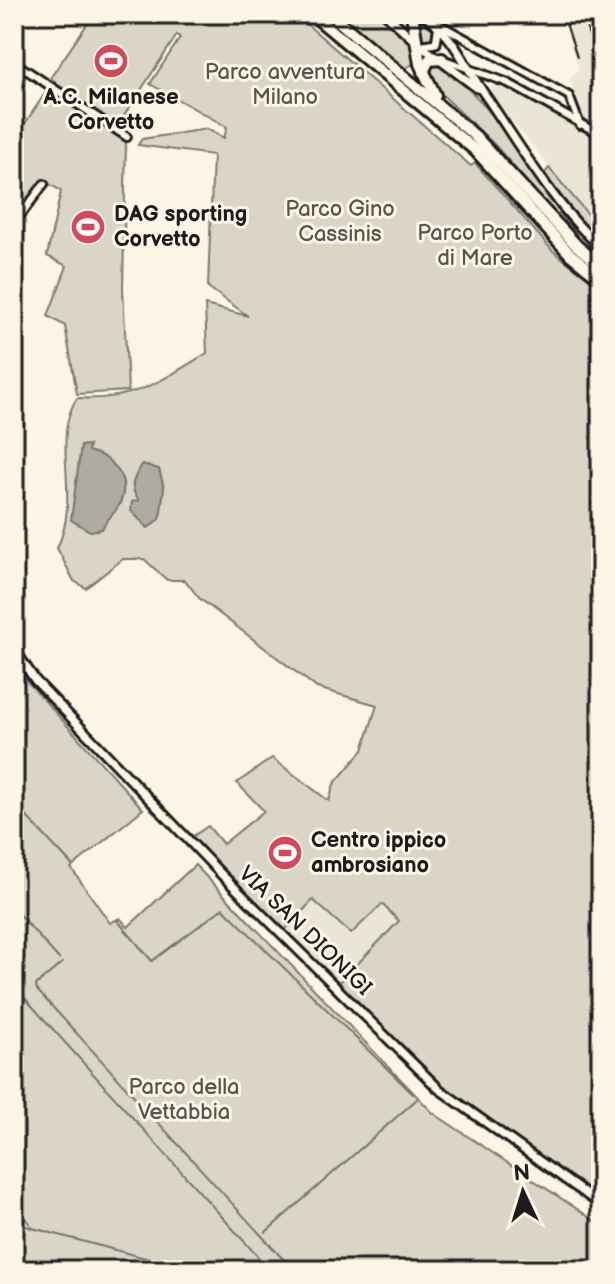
<svg xmlns="http://www.w3.org/2000/svg" width="615" height="1284" font-family="'Balsamiq Sans',sans-serif">
  <rect width="100%" height="100%" fill="#fcf5e5"/>
  <filter id="ink" filterUnits="userSpaceOnUse"><feTurbulence type="fractalNoise" baseFrequency=".0125" numOctaves="2"/><feDisplacementMap in="SourceGraphic" scale="16" xChannelSelector="R" yChannelSelector="G"/><feConvolveMatrix kernelMatrix="1 2 1 2 8 2 1 2 1" color-interpolation-filters="sRGB"/></filter>
  <g filter="url(#ink)">
    <g fill="#ebe5d6">
      <path d="M561,14H601V131L585,123L570,79L579,70Z"/>
      <path d="M495,82L601,137V230L504,111L490,91Z"/>
      <path d="M313,900L381,904L399,921L339,983L284,931Z"/>
    </g>
    <g fill="#dbd5c8" stroke="#7c7872" stroke-width="2">
      <path d="M94,14H295L471,166L475,163L553,251L601,288V1197L439,1085L339,983L399,921L382,904L351,934L313,900L284,931L189,839L208,826L223,844L264,811L237,783L272,758L329,801L334,784L363,750L377,705L317,688L199,598L185,580H167L144,559H123L86,588L74,581L57,548C82,497 50,439 77,398C132,402 161,381 207,353L205,305L248,316L208,287L213,155L138,145L142,139L207,129L224,138L227,127L150,84L180,38L177,35L118,125L57,85L51,77Z"/>
      <path d="M337,14H381L413,43V64L404,69Z"/>
      <path d="M415,15L436,29L433,41L420,38Z"/>
      <path d="M436,62C501,107 528,173 575,233L576,239L495,145L432,85L426,69Z"/>
      <path d="M48,89L126,140L123,288L128,391L77,394L65,326L48,316L67,266L47,256L61,191L43,180L22,208L14,202V140Z"/>
      <path d="M549,168L601,230V244L572,213L545,173Z"/>
      <path d="M14,667L143,809L71,868L110,923L120,918L128,927L195,865L433,1113L601,1225V1270H14Z"/>
    </g>
    <g fill="#b0aba1" stroke="#75726c" stroke-width="2">
      <path d="M89,445L88,451C109,455 132,476 120,503C116,513 106,519 102,529L90,531L71,520L81,446Z"/>
      <path d="M142,464L159,469L164,488L160,519L148,528L131,511L132,502L139,500C127,486 135,477 142,464Z"/>
    </g>
    <g fill="none" stroke-linecap="round" stroke-linejoin="round">
      <g stroke="#75726c" stroke-width="2">
        <path d="M14,803L72,865"/>
        <path d="M14,909L59,959"/>
        <path d="M117,920L152,961L223,908L413,1094"/>
        <path d="M62,963L36,985L37,990L293,1270"/>
        <path d="M14,986L270,1270"/>
        <path d="M14,1204L33,1228"/>
        <path d="M14,1223L190,1270"/>
        <path d="M266,1232L417,1099"/>
      </g>
      <defs>
        <g id="minor">
          <path d="M439,24L569,96L580,125"/>
          <path d="M442,59L508,83L601,135"/>
          <path d="M14,62L127,137"/>
          <path d="M14,224L44,184"/>
        </g>
        <g id="tertiary">
          <path d="M386,14L417,43L477,88"/>
          <path d="M421,14C454,32 464,66 485,95C519,144 556,209 601,247"/>
          <path d="M423,45L436,43L439,24"/>
          <path d="M14,649L35,680L222,875L439,1089L601,1205"/>
        </g>
        <g id="trunk">
          <path d="M312,14L475,150L570,254L601,279"/>
          <path d="M330,14L474,135L577,246L601,266"/>
          <path d="M412,14L420,64L435,95"/>
          <path d="M423,72L429,60L442,59"/>
        </g>
      </defs>
      <use href="#minor" stroke="#1c1c1c" stroke-width="12"/>
      <use href="#tertiary" stroke="#1c1c1c" stroke-width="13"/>
      <use href="#trunk" stroke="#1c1c1c" stroke-width="16"/>
      <use href="#minor" stroke="#fcf5e5" stroke-width="6"/>
      <use href="#tertiary" stroke="#fcf5e5" stroke-width="7"/>
      <use href="#trunk" stroke="#fcf5e5" stroke-width="10"/>
      <g stroke="#1c1c1c" stroke-width="2">
        <path d="M563,14L577,57"/>
        <path d="M582,14L594,51"/>
        <path d="M597,14L601,27"/>
      </g>
    </g>
  </g>
  <defs>
    <symbol id="stadium-disc" viewBox="-11 -11 22 22"><circle r="9.5" fill="#d1495b" stroke="#fcf5e5"/><path d="M0-5a6.5 5 0 1 0 0 10a6.5 5 0 1 0 0-10ZM-3.5-1.8h7v3.6h-7Z" fill="#fff"/></symbol>
  </defs>
  <g fill-rule="evenodd">
    <use href="#stadium-disc" x="91" y="41" width="40" height="40"/>
    <use href="#stadium-disc" x="68" y="207" width="40" height="40"/>
    <use href="#stadium-disc" x="265" y="833" width="40" height="40"/>
  </g>
  <g text-anchor="middle" dominant-baseline="central" stroke-width="6" stroke-linejoin="round" paint-order="stroke">
    <g font-size="22" fill="#555450" stroke="#fcf5e5">
      <text x="285" y="72">Parco avventura<tspan x="285" dy="25">Milano</tspan></text>
      <text x="340" y="209">Parco Gino<tspan x="340" dy="25">Cassinis</tspan></text>
      <text x="475" y="233">Parco Porto<tspan x="475" dy="25">di Mare</tspan></text>
      <text x="184" y="1087">Parco della<tspan x="184" dy="25">Vettabbia</tspan></text>
    </g>
    <g font-size="22" font-weight="bold" fill="#1c1c1c" stroke="#fcf5e5" text-anchor="start">
      <text x="111" y="97" text-anchor="middle">A.C. Milanese<tspan x="111" dy="25">Corvetto</tspan></text>
      <text x="114" y="214">DAG sporting<tspan x="114" dy="25">Corvetto</tspan></text>
      <text x="311" y="840">Centro ippico<tspan x="311" dy="25">ambrosiano</tspan></text>
    </g>
    <g font-size="22" fill="#1c1c1c" stroke="#fcf5e5">
      <text transform="translate(305 931) rotate(44)">VIA SAN DIONIGI</text>
    </g>
  </g>
  <rect width="615" height="1284" fill="none" stroke="#fcf5e5" stroke-width="48"/>
  <rect x="24" y="24" width="567" height="1236" fill="none" stroke="#1c1c1c" stroke-width="3" filter="url(#ink)"/>
  <g transform="translate(523 1192) rotate(356)" stroke="#fcf5e5" stroke-width="6" paint-order="stroke">
  <path d="M0-6L14 30L0 20L-14 30Z" fill="#1c1c1c"/>
  <text y="-12" font-size="22" font-weight="bold" text-anchor="middle" fill="#1c1c1c">N</text>
  </g>
</svg>
